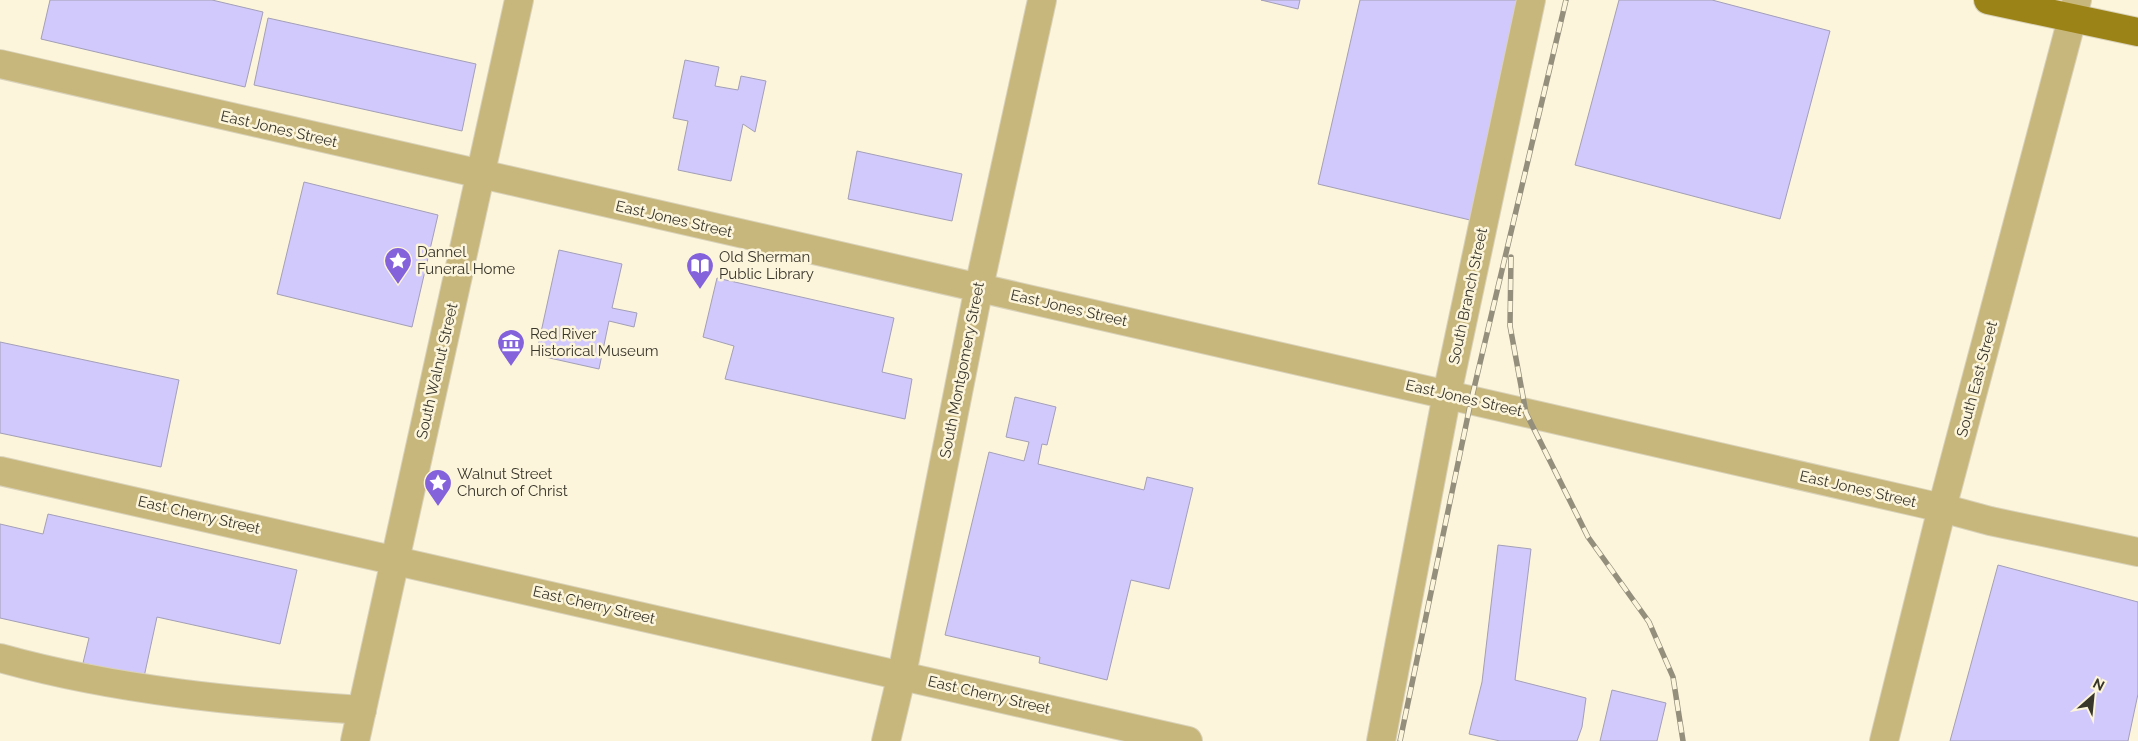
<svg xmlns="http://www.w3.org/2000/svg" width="2138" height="741" font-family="Raleway,sans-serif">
  <rect width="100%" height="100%" fill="#fcf5db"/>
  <g fill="#d1c8fb" stroke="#a39fb7">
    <path d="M50,0H212L263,12L245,87L41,39Z"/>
    <path d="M1261,0H1300L1298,9Z"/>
    <path d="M1360,0H1521L1470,220L1318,184Z"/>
    <path d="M1619,0H1712L1830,31L1780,219L1575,165Z"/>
    <path d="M268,18L476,64L462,131L254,85Z"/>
    <path d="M685,60L719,67L715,86L738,90L741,76L766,81L755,132L743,124L731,181L678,170L688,121L673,118Z"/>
    <path d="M857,151L962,174L952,221L848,199Z"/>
    <path d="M304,182L438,215L412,327L277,294Z"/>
    <path d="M559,250L622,264L612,308L637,313L634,327L609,321L599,369L536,355Z"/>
    <path d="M717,278L894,318L882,372L912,379L905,419L725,379L734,346L703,337Z"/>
    <path d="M0,342L179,380L161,467L0,433Z"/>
    <path d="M1015,397L1056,407L1047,445L1042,444L1038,464L1144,490L1147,477L1193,488L1169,589L1131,580L1107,680L1039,663L1040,657L945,635L989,452L1024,461L1029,442L1006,437Z"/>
    <path d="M48,514L297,570L280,644L157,617L144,677L83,663L89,638L0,618V524L43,534Z"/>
    <path d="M1498,545L1531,549L1515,680L1586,698L1582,727L1577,741H1500L1469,734L1482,682Z"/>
    <path d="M1998,565L2138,602V694L2128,741H1950Z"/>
    <path d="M1612,690L1666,703L1657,741H1600Z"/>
  </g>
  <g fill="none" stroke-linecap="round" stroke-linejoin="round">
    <defs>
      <g id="minor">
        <path d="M0,64C647,214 1295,359 1942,508L1990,521L2138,552"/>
        <path d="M0,471L1188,741"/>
        <path d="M0,658C118,691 240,702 362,710"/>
        <path d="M355,741L519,0"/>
        <path d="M886,741L902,674L979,287L1042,0"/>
        <path d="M1381,741L1447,394L1531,0"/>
        <path d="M1884,741L1942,508L2077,0"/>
      </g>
      <path id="major" d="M1988,0L2138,32"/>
    </defs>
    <use href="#minor" stroke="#d9d2bb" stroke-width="30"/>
    <use href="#major" stroke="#d9d2bb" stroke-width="30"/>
    <use href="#minor" stroke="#c8b77d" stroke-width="28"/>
    <use href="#major" stroke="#9c8317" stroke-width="28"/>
    <defs>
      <g id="rail">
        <path d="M1511,257L1510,326L1526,413L1588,537L1649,622L1673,677L1683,741"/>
        <path d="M1400,741L1471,401L1566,0"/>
      </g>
    </defs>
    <use href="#rail" stroke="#948f7d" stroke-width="5.5"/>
    <use href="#rail" stroke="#fcf5db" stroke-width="4" stroke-dasharray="11" stroke-linecap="butt"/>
  </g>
  <defs>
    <symbol id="sight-pin" viewBox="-11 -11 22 30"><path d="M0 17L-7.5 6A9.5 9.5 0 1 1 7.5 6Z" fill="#8362dc" stroke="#fcf5db"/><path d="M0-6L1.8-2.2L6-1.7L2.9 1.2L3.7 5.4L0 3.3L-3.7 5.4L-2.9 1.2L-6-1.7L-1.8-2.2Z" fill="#fff"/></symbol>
    <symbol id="library-pin" viewBox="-11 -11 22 30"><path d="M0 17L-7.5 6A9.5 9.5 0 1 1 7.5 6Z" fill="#8362dc" stroke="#fcf5db"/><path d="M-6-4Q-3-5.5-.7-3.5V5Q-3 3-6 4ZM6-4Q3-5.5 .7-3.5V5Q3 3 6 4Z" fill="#fff"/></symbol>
    <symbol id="museum-pin" viewBox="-11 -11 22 30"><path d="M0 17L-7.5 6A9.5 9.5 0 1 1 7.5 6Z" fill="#8362dc" stroke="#fcf5db"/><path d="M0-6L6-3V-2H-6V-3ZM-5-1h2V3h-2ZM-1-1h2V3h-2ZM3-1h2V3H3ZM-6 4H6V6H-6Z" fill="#fff"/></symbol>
  </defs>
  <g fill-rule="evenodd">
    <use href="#sight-pin" x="382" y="245" width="32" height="43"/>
    <use href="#library-pin" x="684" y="250" width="32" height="43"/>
    <use href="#museum-pin" x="495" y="327" width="32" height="43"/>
    <use href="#sight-pin" x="422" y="467" width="32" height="43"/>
  </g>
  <g text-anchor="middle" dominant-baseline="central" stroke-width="5" stroke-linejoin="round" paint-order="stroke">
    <g font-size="15" fill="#38352b" stroke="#fcf5db">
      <text transform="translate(279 129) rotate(13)">East Jones Street</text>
      <text transform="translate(674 219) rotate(13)">East Jones Street</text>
      <text transform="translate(1468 296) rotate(-78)">South Branch Street</text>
      <text transform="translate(1069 308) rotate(13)">East Jones Street</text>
      <text transform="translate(962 370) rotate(-79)">South Montgomery Street</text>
      <text transform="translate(437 371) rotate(-77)">South Walnut Street</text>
      <text transform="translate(1977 379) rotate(-75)">South East Street</text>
      <text transform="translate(1464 398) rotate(13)">East Jones Street</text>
      <text transform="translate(1858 489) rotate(13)">East Jones Street</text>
      <text transform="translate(199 515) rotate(13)">East Cherry Street</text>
      <text transform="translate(594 605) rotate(13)">East Cherry Street</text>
      <text transform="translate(989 695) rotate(13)">East Cherry Street</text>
    </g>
    <g font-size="15" fill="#38352b" stroke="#fcf5db" text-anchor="start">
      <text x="417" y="252">Dannel<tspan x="417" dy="17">Funeral Home</tspan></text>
      <text x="719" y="257">Old Sherman<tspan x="719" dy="17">Public Library</tspan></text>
      <text x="530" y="334">Red River<tspan x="530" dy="17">Historical Museum</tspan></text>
      <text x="457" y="474">Walnut Street<tspan x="457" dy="17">Church of Christ</tspan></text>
    </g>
  </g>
  <g transform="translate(2093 696) rotate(27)" stroke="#fcf5db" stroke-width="4" paint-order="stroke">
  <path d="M0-4L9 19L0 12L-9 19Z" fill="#38352b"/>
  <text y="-8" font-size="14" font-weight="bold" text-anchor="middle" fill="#38352b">N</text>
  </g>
</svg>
